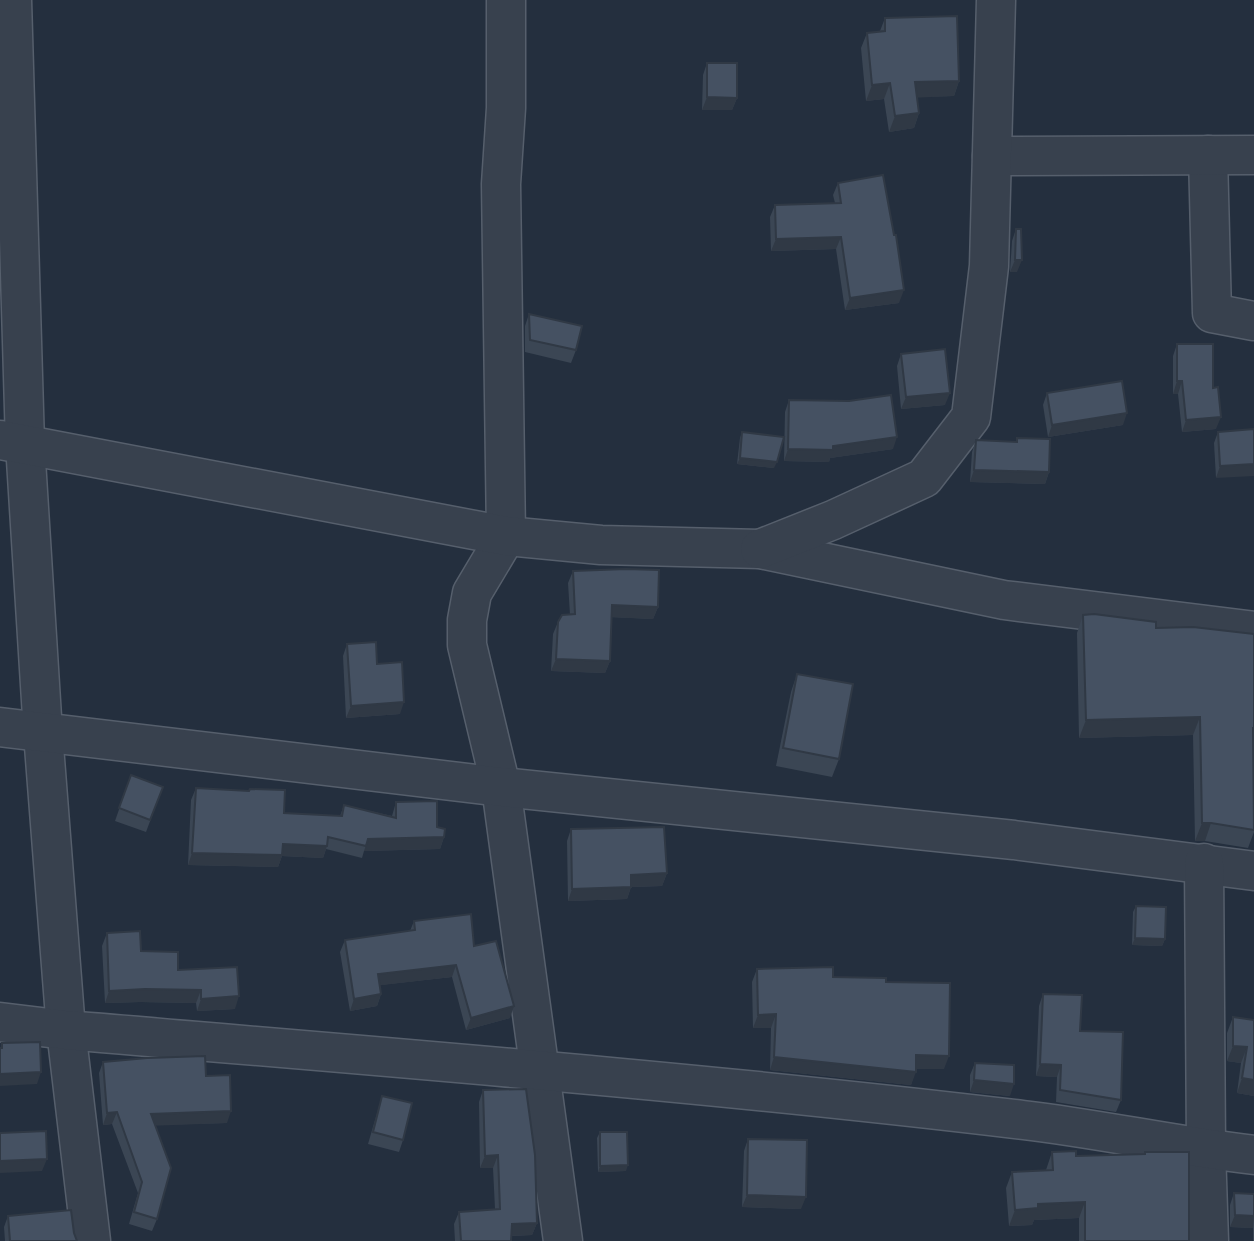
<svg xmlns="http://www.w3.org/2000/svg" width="1254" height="1241" font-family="Quicksand,sans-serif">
  <rect width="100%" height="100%" fill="#242f3e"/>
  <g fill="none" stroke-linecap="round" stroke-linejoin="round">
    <defs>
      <g id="minor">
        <path d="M12,0L25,444L43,733L66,1030L91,1241"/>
        <path d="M506,0V108L501,184L506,536L472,593L467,620V645L501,787L563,1241"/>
        <path d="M1208,155L1212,313L1254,321"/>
        <path d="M992,156L1254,155"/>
        <path d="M0,440L506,536L601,545L760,549L1004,600L1254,631"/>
        <path d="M760,549L833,520L924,478L971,417L989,266L996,0"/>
        <path d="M0,727L501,787L1014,840L1254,871"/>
        <path d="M1204,863L1206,1149L1209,1241"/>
        <path d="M0,1022L66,1030C385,1057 705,1082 1023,1120C1100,1129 1177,1146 1254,1155"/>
      </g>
    </defs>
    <use href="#minor" stroke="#565f6c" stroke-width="41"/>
    <use href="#minor" stroke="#38414e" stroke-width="38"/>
  </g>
  <g fill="#3b4654">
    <path d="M885,18L959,81L954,96L917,97L919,113L914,128L889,132L884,99L866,101L861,48L867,33L880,31Z"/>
    <path d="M707,63L737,98L732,110H702L703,75Z"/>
    <path d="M838,183L899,303L845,310L836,249L771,251L770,217L775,205L835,203L833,195Z"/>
    <path d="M1016,229L1017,272H1010L1012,241Z"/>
    <path d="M529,314L576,350L571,363L525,352V326Z"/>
    <path d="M1177,344L1213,388L1216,429L1182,432L1178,394H1173V356Z"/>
    <path d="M901,354L945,405L901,409L897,366Z"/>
    <path d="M1047,393L1123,425L1048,437L1043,405Z"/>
    <path d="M789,400L893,449L830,458L829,462L784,461L785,412Z"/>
    <path d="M1254,429L1216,478L1214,443L1218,432Z"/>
    <path d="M742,432L774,468L737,464L740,438Z"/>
    <path d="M1017,438L1049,472L1045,484L970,482L972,452L976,440L1016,442Z"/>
    <path d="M573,571L658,607L653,619L611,617L610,661L605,673L551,671L553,634L558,622L570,615L568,583Z"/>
    <path d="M1083,615L1156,628L1253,744L1254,832L1248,848L1205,841H1195L1193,735L1079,738L1077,633Z"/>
    <path d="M347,644L377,664L400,714L346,718L343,656Z"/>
    <path d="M797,674L839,759L832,777L776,766L791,692Z"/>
    <path d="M131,775L163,787L146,832L115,821Z"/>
    <path d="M196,788L249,791L250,789L284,813L340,816L344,805L392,816L396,802L437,827L444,837L440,849L364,851L362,858L326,849L323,858L282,856L278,867L188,865L191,800Z"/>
    <path d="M571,829L667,873L662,886L631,887L627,899L568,901L567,841Z"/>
    <path d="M1136,906L1165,939L1162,946L1132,945L1133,912Z"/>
    <path d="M414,921L474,946L510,1018L466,1030L452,977L380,985L381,994L377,1006L350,1011L340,952L345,940L410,931Z"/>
    <path d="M107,933L178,970L235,1009L197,1011L196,1003L140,1002L105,1003L102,946Z"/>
    <path d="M757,969L886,982L944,1069H916L911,1085L770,1070L771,1028H753L752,982Z"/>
    <path d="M1043,994L1080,1031L1121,1100L1116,1112L1056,1102L1057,1077L1036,1076L1039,1006Z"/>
    <path d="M1233,1017L1254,1020V1096L1237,1093L1241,1063L1227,1061V1033Z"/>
    <path d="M103,1062L206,1076L227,1123L155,1125L157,1219L152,1231L129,1224L138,1193L112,1124L103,1125L99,1073Z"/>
    <path d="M975,1063L1010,1096L970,1092V1075Z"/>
    <path d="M483,1090L537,1223L532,1235L511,1236V1241H455L454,1224L459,1212L495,1209L493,1168H480L479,1102Z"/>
    <path d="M382,1096L403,1140L399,1152L368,1144Z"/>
    <path d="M600,1132L626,1171L598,1172L597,1138Z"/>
    <path d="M748,1139L801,1209L742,1207L744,1151Z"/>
    <path d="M1052,1152L1076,1156L1144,1154L1145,1152L1189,1241H1079V1218L1034,1220L1032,1225L1009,1226L1006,1188L1012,1172L1046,1170Z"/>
    <path d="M1234,1193L1254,1194V1241H1253V1228L1230,1227V1205Z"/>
    <path d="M8,1216L74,1233L77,1241H5L4,1227Z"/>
  </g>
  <g fill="#303945">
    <path d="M959,81L954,96L909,98L915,82Z"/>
    <path d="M890,83L884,99L866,101L872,85Z"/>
    <path d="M707,97L737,98L732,110H702Z"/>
    <path d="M919,113L914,128L889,132L895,116Z"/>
    <path d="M841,237L836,249L771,251L776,239Z"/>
    <path d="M1015,260H1022L1017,272H1010Z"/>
    <path d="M904,290L899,303L845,310L850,298Z"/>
    <path d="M1177,381H1182L1178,394H1173Z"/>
    <path d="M950,393L945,405L901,409L906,397Z"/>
    <path d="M1127,413L1123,425L1048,437L1052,425Z"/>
    <path d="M1221,417L1216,429L1182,432L1186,420Z"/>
    <path d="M897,437L893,449L830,458L829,462L784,461L788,449L833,446Z"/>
    <path d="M740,458L777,462L774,468L737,464Z"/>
    <path d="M1254,464V476L1216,478L1220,466Z"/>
    <path d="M974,470L1049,472L1045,484L970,482Z"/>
    <path d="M612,605L658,607L653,619L607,617Z"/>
    <path d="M556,659L610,661L605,673L551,671Z"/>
    <path d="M404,702L400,714L346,718L351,706Z"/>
    <path d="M1200,717L1193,735L1079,738L1086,720Z"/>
    <path d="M1202,823H1211L1205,841H1195Z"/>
    <path d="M444,837L440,849L364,851L368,839Z"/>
    <path d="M283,844L327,846L323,858L282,856L278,867L188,865L192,853Z"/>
    <path d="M667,873L662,886L631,887L627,899L568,901L572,889L631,875Z"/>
    <path d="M1135,938L1165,939L1162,946L1132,945Z"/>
    <path d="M456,965L452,977L374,986L378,974Z"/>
    <path d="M145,989L201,990L196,1003L140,1002L105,1003L109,991Z"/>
    <path d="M381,994L377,1006L350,1011L354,999Z"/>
    <path d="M239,996L235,1009L197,1011L201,999Z"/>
    <path d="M514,1006L510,1018L466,1030L471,1018Z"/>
    <path d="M776,1014L771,1028H753L758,1015Z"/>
    <path d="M1233,1046L1247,1047L1241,1063L1227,1061Z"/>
    <path d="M916,1055L949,1056L944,1069H911Z"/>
    <path d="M774,1057L916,1072L911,1085L770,1070Z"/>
    <path d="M1040,1064L1061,1065L1057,1077L1036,1076Z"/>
    <path d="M41,1072L37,1084L0,1086V1074Z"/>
    <path d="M1242,1078L1254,1080V1096L1237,1093Z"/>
    <path d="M974,1080L1014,1084L1010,1096L970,1092Z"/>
    <path d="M231,1111L227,1123L147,1126L151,1114Z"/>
    <path d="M117,1112L112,1124L103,1125L107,1113Z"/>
    <path d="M498,1155L493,1168H480L485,1156Z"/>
    <path d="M47,1159L42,1171L0,1173V1161Z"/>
    <path d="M628,1165L626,1171L598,1172L600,1166Z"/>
    <path d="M747,1195L806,1197L801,1209L742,1207Z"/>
    <path d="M1085,1202L1079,1218L1034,1220L1032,1225L1009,1226L1015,1210L1038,1204Z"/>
    <path d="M1235,1215L1254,1216L1253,1228L1230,1227Z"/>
    <path d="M537,1223L532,1235L507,1236L512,1224Z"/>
  </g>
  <g fill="#455162" stroke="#303945" stroke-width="2">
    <path d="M957,16L959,81L915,82L919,113L895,116L890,83L872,85L867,33L885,31V18Z"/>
    <path d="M707,63H737V98L707,97Z"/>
    <path d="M883,175L894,235H896L904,290L850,298L841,237L776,239L775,205L841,203L838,183Z"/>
    <path d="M1016,229H1021L1022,260H1015Z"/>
    <path d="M529,314L582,326L576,350L530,340Z"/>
    <path d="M1177,344H1213V388L1218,387L1221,417L1186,420L1182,381H1177Z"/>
    <path d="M945,349L950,393L906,397L901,354Z"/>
    <path d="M1122,381L1127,413L1052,425L1047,393Z"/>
    <path d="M891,395L897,437L833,446V450L788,449L789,400L849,401Z"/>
    <path d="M1254,429V464L1220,466L1218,432Z"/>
    <path d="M742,432L784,437L777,462L740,458Z"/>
    <path d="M1017,438L1050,439L1049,472L974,470L976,440L1017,442Z"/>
    <path d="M626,569L659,570L658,607L612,605L610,661L556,659L558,622L562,615L575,614L573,571Z"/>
    <path d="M1094,614L1156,622V628L1193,627L1254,634V728H1253L1254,830L1211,823H1202L1200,717L1086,720L1083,615Z"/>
    <path d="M376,642L377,664L402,662L404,702L351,706L347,644Z"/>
    <path d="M797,674L853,684L839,759L783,748Z"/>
    <path d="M131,775L163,787L150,820L119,808Z"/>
    <path d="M196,788L249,791L250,789L285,790L284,813L342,816L344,805L396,818V802L437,801V827L445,829L444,837L368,839L366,846L328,837L327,846L283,844L282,855L192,853Z"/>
    <path d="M664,827L667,873L631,875V887L572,889L571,829Z"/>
    <path d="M1136,906L1166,907L1165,939L1135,938Z"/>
    <path d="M471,914L474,946L496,941L514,1006L471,1018L456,965L378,974L381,994L354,999L345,940L415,930L414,921Z"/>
    <path d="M140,931L141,951L178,952V970L237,967L239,996L201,999V990L145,989L109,991L107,933Z"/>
    <path d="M833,967V977L886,978V982L950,983L949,1056L916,1055V1072L774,1057L776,1014L758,1015L757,969Z"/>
    <path d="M1043,994L1082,995L1080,1031L1123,1032L1121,1100L1060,1090L1061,1065L1040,1064Z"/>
    <path d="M1233,1017L1254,1020V1080L1242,1078L1247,1047L1233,1046Z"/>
    <path d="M40,1042L41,1072L0,1074V1048H2V1043Z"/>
    <path d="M205,1056L206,1076L230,1075L231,1111L151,1114L171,1168L157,1219L134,1212L142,1182L117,1112L107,1113L103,1062L147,1058Z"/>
    <path d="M975,1063L1014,1065V1084L974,1080Z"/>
    <path d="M526,1089L535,1155L537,1223L512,1224L511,1241H461L459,1212L500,1209L498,1155L485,1156L483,1090Z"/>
    <path d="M382,1096L412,1103L403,1140L373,1132Z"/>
    <path d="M46,1131L47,1159L0,1161V1133Z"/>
    <path d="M600,1132H627L628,1165L600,1166Z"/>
    <path d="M748,1139L807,1140L806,1197L747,1195Z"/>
    <path d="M1076,1151V1156L1145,1154V1152H1189V1241H1085V1202L1038,1204V1208L1015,1210L1012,1172L1053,1170L1052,1152Z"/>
    <path d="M1234,1193L1254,1194V1216L1235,1215Z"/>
    <path d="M71,1210L74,1233L77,1241H10L8,1216Z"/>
  </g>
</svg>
